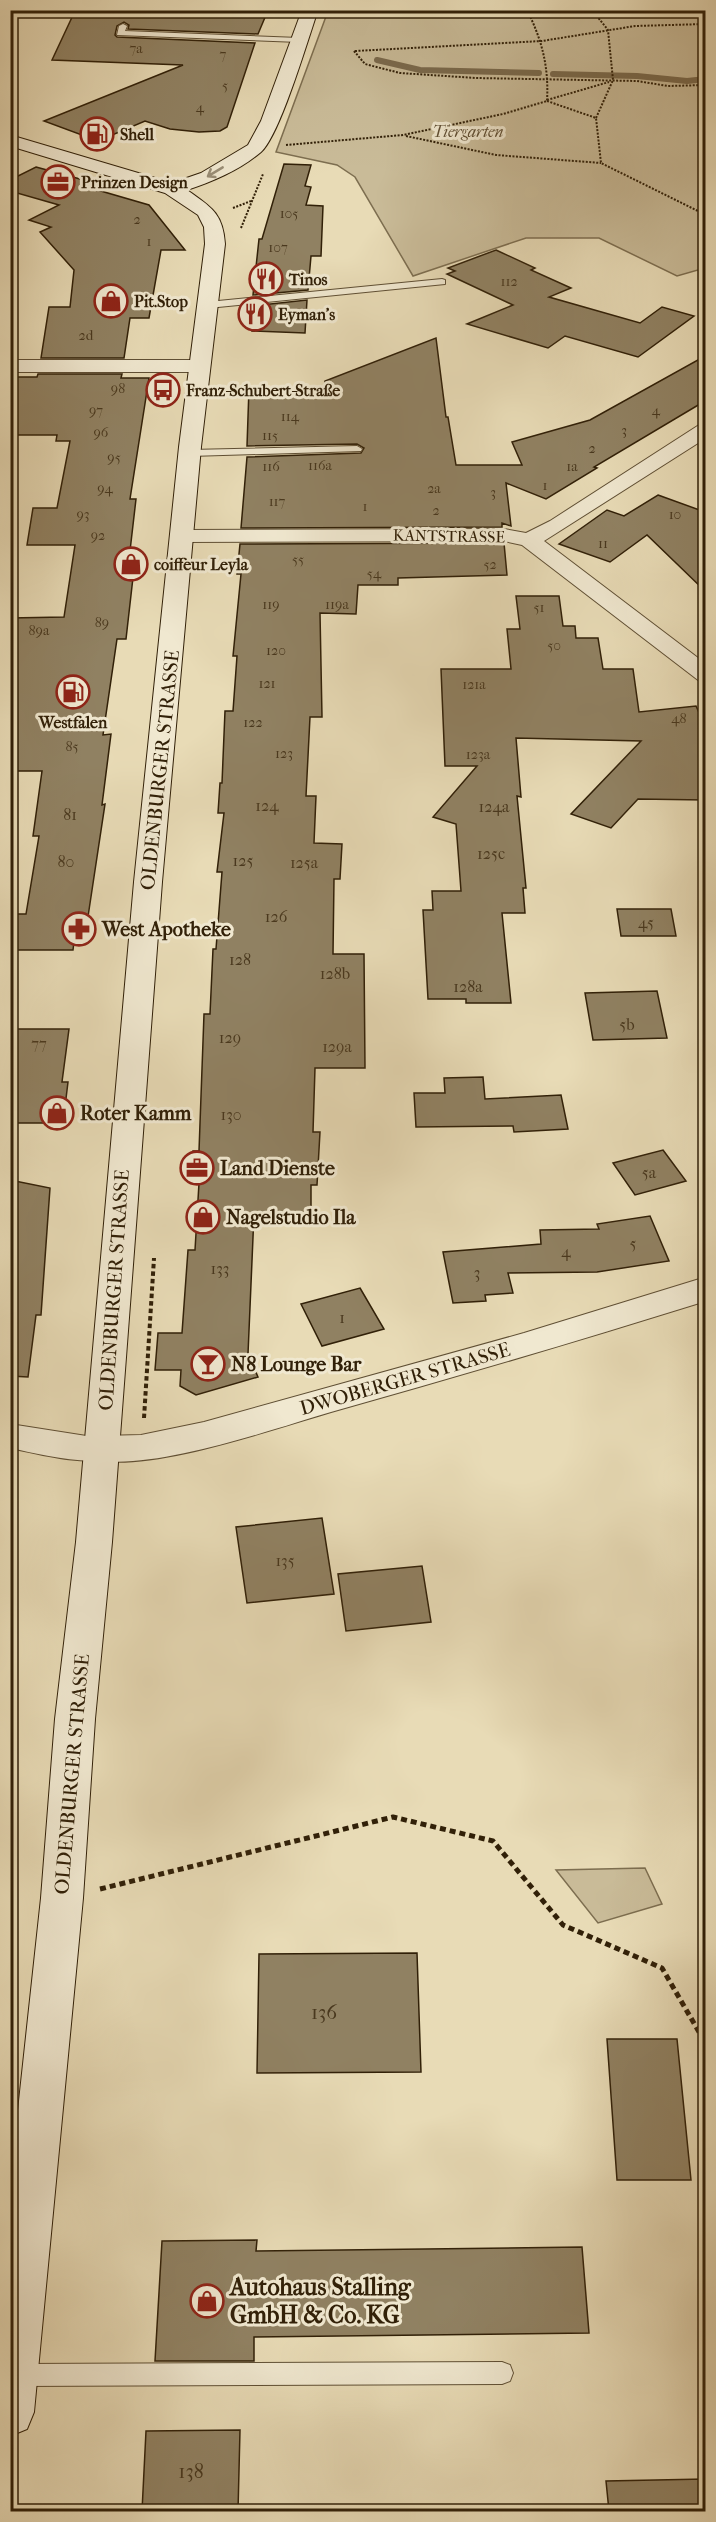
<svg xmlns="http://www.w3.org/2000/svg" width="716" height="2522" font-family="'IM FELL French Canon',serif">
  <rect width="100%" height="100%" fill="#e8dbb6"/>
  <filter id="stains"><feTurbulence type="fractalNoise" baseFrequency=".00333" numOctaves="4"/><feColorMatrix values="0 0 0 0 .2 0 0 0 0 .09 0 0 0 0 .02 0 0 0 .5 -.17"/></filter>
  <radialGradient id="worn" r=".72"><stop offset=".6" stop-color="#630" stop-opacity="0"/><stop offset="1" stop-color="#630" stop-opacity=".3"/></radialGradient>
  <g fill="#c9bb98" stroke="#7d6e50" stroke-width="1.5">
    <path d="M328,11H705V268L677,276L599,238H526L413,276L355,177L337,165L276,152Z"/>
    <path d="M645,1868L662,1904L598,1923L556,1870Z"/>
  </g>
  <g fill="none" stroke-linecap="round" stroke-linejoin="round">
    <g stroke="#7a6a4d" stroke-width="6">
      <path d="M377,60L420,70L539,73"/>
      <path d="M553,74L637,76L687,81L706,79"/>
    </g>
  </g>
  <g fill="#908162" stroke="#312008" stroke-width="1.5">
    <path d="M147,10H207L206,13L266,15L258,34L128,29L129,25L124,22L117,26L115,35L117,37L255,43L227,127L220,131L199,132L170,129L145,121L98,141L44,121L183,65L52,60L74,13L145,15Z"/>
    <path d="M284,164L311,165L305,186L311,187L306,205L323,206L321,256H311L308,290L253,295L259,239H262Z"/>
    <path d="M36,167L102,185L94,189L149,205L185,250H161L149,318H130L124,358H41L49,307H70L74,270L40,232L51,227L29,220L59,205L10,191V180Z"/>
    <path d="M496,250L535,268L531,270L571,288L549,297L640,323L662,307L694,316L638,357L565,336L548,348L467,324L513,305L447,274L455,271L448,268Z"/>
    <path d="M307,300L305,333L252,331L253,326L250,327L252,306Z"/>
    <path d="M436,338L446,417H448L456,465H522L512,442L590,420L705,356V401L594,467L597,468L546,499L506,483L511,526L502,523V527L241,528L247,457L361,453L364,448L357,444L247,446L249,388L324,387L325,381Z"/>
    <path d="M38,374H122L121,378H149L130,499H136L130,551H136L126,639H117L103,735L111,734L102,805L105,804L84,943L74,942L73,950H10V914H26L39,836H33L42,771H10V618L64,617L75,545H27L33,508H57L70,441H56L57,435H10V377H37Z"/>
    <path d="M658,495L705,512V591L647,535L610,562L559,544L607,510L624,516Z"/>
    <path d="M504,543L507,575L398,578V585H358L356,614L320,613L322,717H310L306,796H316L314,843L342,844L340,879H334L333,954H364L365,1068H315L313,1132H320L317,1185H311V1222H258L254,1214L248,1354L258,1377L196,1395L180,1386L181,1370H155L158,1333H182L188,1250H195L199,1183H190L193,1151H199L204,1014H210L213,949H216L222,872H217L224,813H218L220,783H222L225,711H233L237,656H233L241,574H237L240,544Z"/>
    <path d="M516,596H559L563,626H575L576,638H598L603,669H633L639,712L696,706L705,726V800L638,799L611,828L571,814L641,741L516,738L521,797L517,796L526,888H523L525,913H502L511,1003H466V999H428L423,910H433L432,891H461L456,824L433,817L477,766H445L441,669H511L507,629H520Z"/>
    <path d="M617,909H671L676,936H621Z"/>
    <path d="M657,991L667,1038L593,1040L585,993Z"/>
    <path d="M10,1029H69L62,1082H68L63,1123H16L17,1120H10Z"/>
    <path d="M483,1077L485,1099L561,1095L568,1129L514,1132L513,1126L416,1127L414,1093H445L444,1078Z"/>
    <path d="M663,1150L686,1181L635,1195L613,1163Z"/>
    <path d="M10,1180L50,1188L41,1315H36L28,1377L10,1376Z"/>
    <path d="M650,1216L669,1261L597,1272L508,1273L513,1293L485,1295L486,1301L453,1303L443,1252L541,1244L540,1230L599,1229L597,1224Z"/>
    <path d="M360,1288L384,1329L322,1346L301,1304Z"/>
    <path d="M322,1518L334,1594L247,1603L236,1527Z"/>
    <path d="M422,1566L431,1622L346,1631L338,1574Z"/>
    <path d="M417,1953L421,2072L257,2073L259,1954Z"/>
    <path d="M607,2039H677L691,2180H617Z"/>
    <path d="M257,2240L256,2251L582,2247L589,2333L254,2337V2361H155L162,2241Z"/>
    <path d="M240,2430L238,2511H142L146,2431Z"/>
    <path d="M705,2479V2511H609L606,2481Z"/>
  </g>
  <g fill="none" stroke-linecap="round" stroke-linejoin="round">
    <defs>
      <g id="service">
        <path d="M123,24L127,26L125,31L299,38L303,40L299,42L117,35L119,26Z"/>
        <path d="M442,279L445,280V284L208,308L203,305L208,302Z"/>
        <path d="M357,446L362,449L361,451L190,456L185,453L190,450Z"/>
        <path d="M502,2362L510,2365L513,2373L510,2381L502,2384L19,2386L10,2381L11,2367L19,2364Z"/>
      </g>
      <g id="minor">
        <path d="M10,360H200L207,362L210,366L207,370L200,372H10Z"/>
        <path d="M706,423V438L544,541L706,664V682L698,680L522,545L504,541L183,542L175,541L172,536L175,531L183,530L504,529L526,533L550,521L699,425Z"/>
        <path d="M10,1424L112,1440L117,1449L112,1458C85,1466 39,1454 10,1448Z"/>
      </g>
      <path id="tertiary" d="M706,1277V1301C581,1340 456,1377 331,1412C273,1429 143,1475 88,1458L83,1449L88,1440L101,1436L141,1435L204,1422L524,1333Z"/>
      <path id="secondary" d="M302,10H318C308,39 280,135 261,152C240,170 212,182 187,190C211,207 223,213 225,244L201,447L162,882L112,1542L95,1719L83,1898L34,2412L27,2429L10,2436V2184L41,1898L55,1719L76,1542L134,882L179,447L205,244L204,227L198,215L165,193L10,146V135L172,183L201,173L248,145L261,121Z"/>
    </defs>
    <use href="#service" stroke="#5f4f34" stroke-width="2"/>
    <use href="#minor" stroke="#5f4f34" stroke-width="2"/>
    <use href="#tertiary" stroke="#5f4f34" stroke-width="2"/>
    <use href="#secondary" stroke="#312008" stroke-width="2"/>
    <g stroke="#312008" stroke-width="2" stroke-dasharray="2 1.5" stroke-linecap="butt">
      <path d="M592,10L608,30L613,80L596,118"/>
      <path d="M354,51L365,64L400,73L476,78L637,81L668,86L706,85"/>
      <path d="M355,51L542,41L635,26L706,24"/>
      <path d="M547,100L609,82"/>
      <path d="M547,101L596,118L601,163L706,215"/>
      <path d="M406,136L496,155L601,163"/>
      <path d="M286,145L403,135L503,114L547,101C549,67 542,40 527,10"/>
      <path d="M233,208L251,201"/>
      <path d="M241,228L263,174"/>
    </g>
    <path stroke="#312008" stroke-width="4" stroke-dasharray="4.5 3" stroke-linecap="butt" d="M144,1418L154,1258"/>
    <path stroke="#312008" stroke-width="5" stroke-dasharray="6 4" stroke-linecap="butt" d="M100,1889L393,1817L493,1841L563,1925L662,1968L706,2044"/>
    <use href="#service" fill="#f0e8d0" fill-rule="evenodd"/>
    <use href="#minor" fill="#f0e8d0" fill-rule="evenodd"/>
    <use href="#tertiary" fill="#f0e8d0" fill-rule="evenodd"/>
    <use href="#secondary" fill="#f0e8d0" fill-rule="evenodd"/>
  </g>
  <defs><path id="oneway-shaft" d="M-6 0H5M1.5-3L5.5 0L1.5 3" fill="none" stroke-width="1.6" stroke-linecap="round" stroke-linejoin="round" transform="scale(1.5)"/></defs>
  <use stroke="#9a8e76" href="#oneway-shaft" transform="translate(215 172) rotate(149)"/>
  <defs>
    <symbol id="fuel-ring" viewBox="-11 -11 22 22"><circle r="9.5" fill="#f0e8d0" stroke="#8f2418" stroke-width="1.5"/><path d="M-5.5-6h7V0h2V4h1.3V-2.5L3-4.5l.8-.8L6-3V5H2.5V1h-1V6h-7ZM-4.2-4.7v3.2H.2V-4.7Z" fill="#8f2418"/></symbol>
    <symbol id="office-ring" viewBox="-11 -11 22 22"><circle r="9.5" fill="#f0e8d0" stroke="#8f2418" stroke-width="1.5"/><path d="M-6-3h4V-5.5h4V-3h4V5H-6ZM-1-4.5V-3h2v-1.5ZM-6 0V1H6V0Z" fill="#8f2418"/></symbol>
    <symbol id="restaurant-ring" viewBox="-11 -11 22 22"><circle r="9.5" fill="#f0e8d0" stroke="#8f2418" stroke-width="1.5"/><path d="M-5-6h1v4h1v-4h1v4h1v-4h1v5L-1.5 .5V6h-2V.5L-5-1ZM5-6V6H3V1.5H1.5Q1.5-4 5-6Z" fill="#8f2418"/></symbol>
    <symbol id="shop-ring" viewBox="-11 -11 22 22"><circle r="9.5" fill="#f0e8d0" stroke="#8f2418" stroke-width="1.5"/><path d="M-5-2.5h2.3a2.7 3.5 0 0 1 5.4 0H5L5.5 6h-11ZM-1.5-2.5h3a1.5 2.3 0 0 0-3 0Z" fill="#8f2418"/></symbol>
    <symbol id="bus-ring" viewBox="-11 -11 22 22"><circle r="9.5" fill="#f0e8d0" stroke="#8f2418" stroke-width="1.5"/><path d="M-5-6H5V4H4V6H2V4H-2V6H-4V4H-5ZM-3.5-4V0h7V-4ZM-3.5 1.2v1.5H-2V1.2ZM2 1.2v1.5H3.5V1.2Z" fill="#8f2418"/></symbol>
    <symbol id="pharmacy-ring" viewBox="-11 -11 22 22"><circle r="9.5" fill="#f0e8d0" stroke="#8f2418" stroke-width="1.5"/><path d="M-2-6h4v4h4v4h-4v4h-4v-4h-4v-4h4Z" fill="#8f2418"/></symbol>
    <symbol id="bar-ring" viewBox="-11 -11 22 22"><circle r="9.5" fill="#f0e8d0" stroke="#8f2418" stroke-width="1.5"/><path d="M-6-5H6L.8 .8V4.5H3.5V6h-7V4.5H-.8V.8Z" fill="#8f2418"/></symbol>
  </defs>
  <g fill-rule="evenodd">
    <use href="#fuel-ring" x="78" y="115" width="38" height="38"/>
    <use href="#office-ring" x="39" y="163" width="38" height="38"/>
    <use href="#restaurant-ring" x="247" y="260" width="38" height="38"/>
    <use href="#shop-ring" x="92" y="282" width="38" height="38"/>
    <use href="#restaurant-ring" x="236" y="295" width="38" height="38"/>
    <use href="#bus-ring" x="144" y="371" width="38" height="38"/>
    <use href="#shop-ring" x="112" y="545" width="38" height="38"/>
    <use href="#fuel-ring" x="54" y="673" width="38" height="38"/>
    <use href="#pharmacy-ring" x="60" y="910" width="38" height="38"/>
    <use href="#shop-ring" x="38" y="1094" width="38" height="38"/>
    <use href="#office-ring" x="178" y="1149" width="38" height="38"/>
    <use href="#shop-ring" x="184" y="1198" width="38" height="38"/>
    <use href="#bar-ring" x="189" y="1345" width="38" height="38"/>
    <use href="#shop-ring" x="188" y="2282" width="38" height="38"/>
  </g>
  <g text-anchor="middle" dominant-baseline="central" stroke-width="6" stroke-linejoin="round" paint-order="stroke">
    <g font-size="14" fill="#49381e">
      <text x="136" y="48">7a</text>
      <text x="223" y="54">7</text>
      <text x="225" y="85">5</text>
      <text x="200" y="107">4</text>
      <text x="289" y="213">105</text>
      <text x="137" y="219">2</text>
      <text x="149" y="241">1</text>
      <text x="278" y="247">107</text>
      <text x="509" y="281">112</text>
      <text x="86" y="335">2d</text>
      <text x="118" y="388">98</text>
      <text x="96" y="410">97</text>
      <text x="656" y="410">4</text>
      <text x="290" y="416">114</text>
      <text x="624" y="430">3</text>
      <text x="101" y="432">96</text>
      <text x="270" y="435">115</text>
      <text x="592" y="448">2</text>
      <text x="114" y="457">95</text>
      <text x="320" y="465">116a</text>
      <text x="271" y="466">116</text>
      <text x="572" y="466">1a</text>
      <text x="545" y="485">1</text>
      <text x="105" y="488">94</text>
      <text x="434" y="488">2a</text>
      <text x="493" y="492">3</text>
      <text x="277" y="501">117</text>
      <text x="365" y="506">1</text>
      <text x="436" y="510">2</text>
      <text x="83" y="514">93</text>
      <text x="675" y="514">10</text>
      <text x="98" y="535">92</text>
      <text x="603" y="543">11</text>
      <text x="298" y="559">55</text>
      <text x="490" y="564">52</text>
      <text x="374" y="573">54</text>
      <text x="271" y="604">119</text>
      <text x="337" y="604">119a</text>
      <text x="539" y="607">51</text>
      <text x="102" y="622">89</text>
      <text x="39" y="630">89a</text>
      <text x="554" y="645">50</text>
      <text x="276" y="650">120</text>
      <text x="267" y="683">121</text>
      <text x="474" y="684">121a</text>
      <text x="679" y="718">48</text>
      <text x="253" y="722">122</text>
      <text x="72" y="746">85</text>
      <text x="284" y="753">123</text>
      <text x="478" y="754">123a</text>
    </g>
    <g font-size="16" font-style="italic" fill="#5f4e33" stroke="#f0e8d0">
      <text x="468" y="131">Tiergarten</text>
    </g>
    <g font-size="16" font-weight="bold" fill="#312008" stroke="#f0e8d0" text-anchor="start">
      <text x="120" y="134">Shell</text>
      <text x="81" y="182">Prinzen Design</text>
      <text x="289" y="279">Tinos</text>
      <text x="134" y="301">Pit.Stop</text>
      <text x="278" y="314">Eyman's</text>
      <text x="186" y="390">Franz-Schubert-Straße</text>
      <text x="154" y="564">coiffeur Leyla</text>
      <text x="73" y="722" text-anchor="middle">Westfalen</text>
    </g>
    <g font-size="16" fill="#312008" stroke="#f0e8d0">
      <text transform="translate(449 536) rotate(1)">KANTSTRASSE</text>
    </g>
    <g font-size="16" fill="#49381e">
      <text x="267" y="805">124</text>
      <text x="494" y="806">124a</text>
      <text x="70" y="814">81</text>
      <text x="491" y="853">125c</text>
      <text x="243" y="860">125</text>
      <text x="66" y="861">80</text>
      <text x="304" y="862">125a</text>
      <text x="276" y="916">126</text>
      <text x="646" y="922">45</text>
      <text x="240" y="959">128</text>
      <text x="335" y="973">128b</text>
      <text x="468" y="986">128a</text>
      <text x="627" y="1024">5b</text>
      <text x="230" y="1037">129</text>
      <text x="39" y="1043">77</text>
      <text x="337" y="1046">129a</text>
      <text x="231" y="1114">130</text>
      <text x="649" y="1172">5a</text>
      <text x="633" y="1243">5</text>
      <text x="566" y="1251">4</text>
      <text x="220" y="1268">133</text>
      <text x="477" y="1272">3</text>
      <text x="342" y="1317">1</text>
      <text x="285" y="1560">135</text>
    </g>
    <g font-size="20" fill="#312008" stroke="#f0e8d0">
      <text transform="translate(160 770) rotate(-84)">OLDENBURGER STRASSE</text>
      <text transform="translate(114 1290) rotate(-86)">OLDENBURGER STRASSE</text>
      <text transform="translate(405 1379) rotate(-16)">DWOBERGER STRASSE</text>
      <text transform="translate(72 1774) rotate(-85)">OLDENBURGER STRASSE</text>
    </g>
    <g font-size="20" font-weight="bold" fill="#312008" stroke="#f0e8d0" text-anchor="start">
      <text x="102" y="929">West Apotheke</text>
      <text x="80" y="1113">Roter Kamm</text>
      <text x="220" y="1168">Land Dienste</text>
      <text x="226" y="1217">Nagelstudio Ila</text>
      <text x="231" y="1364">N8 Lounge Bar</text>
    </g>
    <g font-size="20" fill="#49381e">
      <text x="324" y="2012">136</text>
      <text x="191" y="2471">138</text>
    </g>
    <g font-size="24" font-weight="bold" fill="#312008" stroke="#f0e8d0" text-anchor="start">
      <text x="230" y="2287">Autohaus Stalling<tspan x="230" dy="28">GmbH &amp; Co. KG</tspan></text>
    </g>
  </g>
  <rect width="716" height="2522" fill="none" stroke="#e8dbb6" stroke-width="36"/>
  <rect x="12" y="12" width="692" height="2498" fill="none" stroke="#312008" stroke-width="3"/>
  <rect x="18" y="18" width="680" height="2486" fill="none" stroke="#312008" stroke-width="1.5"/>
  <rect width="100%" height="100%" filter="url(#stains)"/>
  <rect width="100%" height="100%" fill="url(#worn)"/>
</svg>
